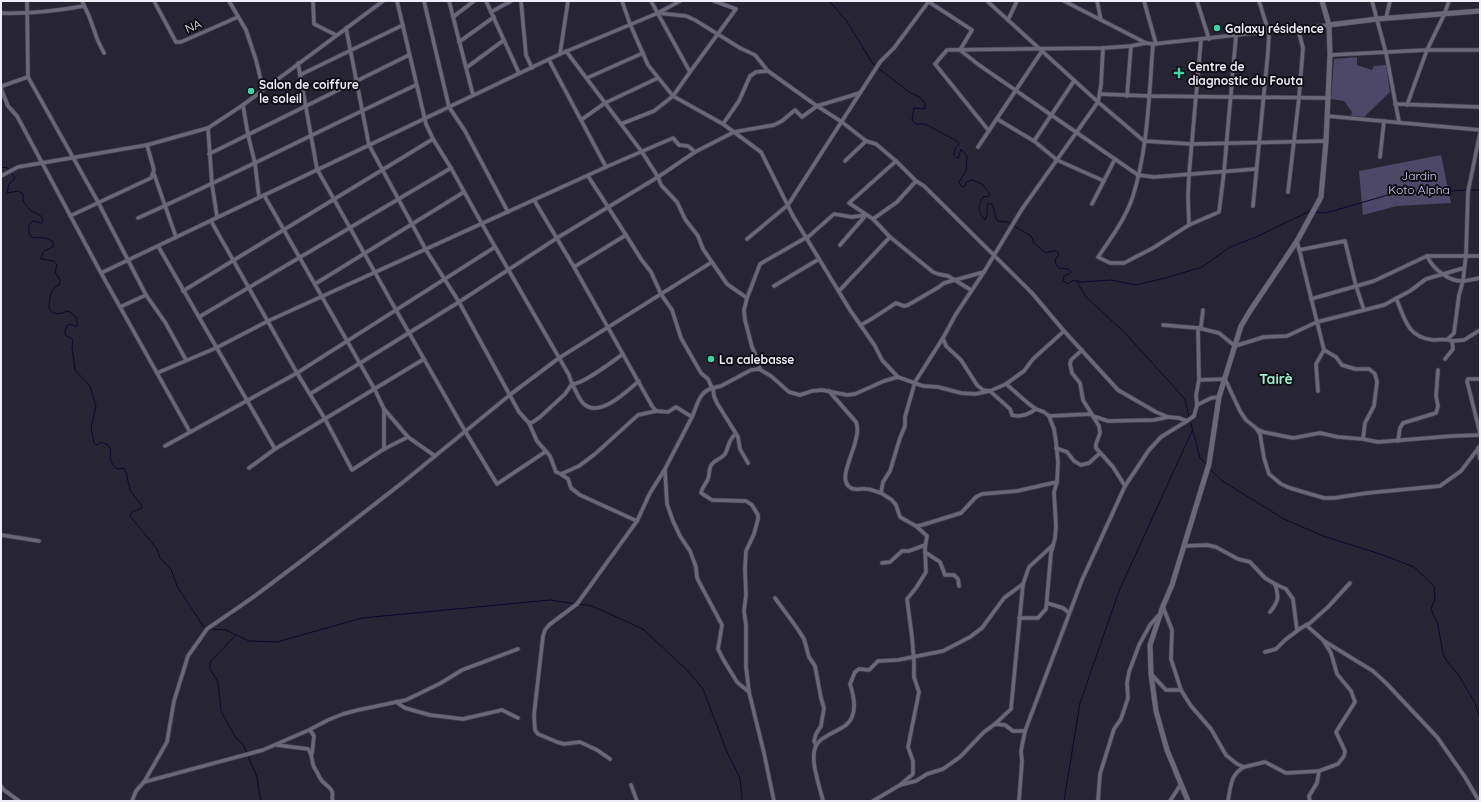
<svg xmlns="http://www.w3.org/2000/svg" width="1481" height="802" font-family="Quicksand,sans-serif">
  <rect width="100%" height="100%" fill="#272434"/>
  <g fill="#4d4768">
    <path d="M1357,57V65L1372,70L1374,66L1386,65L1390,92L1364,117L1351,116L1352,112L1344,101L1331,99L1334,59Z"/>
    <path d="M1441,155L1451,203L1397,206L1363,215L1359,171Z"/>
  </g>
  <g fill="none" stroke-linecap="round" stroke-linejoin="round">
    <g stroke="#12052c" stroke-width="1">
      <path d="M828,1L832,4L846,20L873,64L909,92L921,98L925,104V109L914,108L912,120L916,124H925L957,141L959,144L955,149L954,155L958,159L961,149L967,156L966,171L959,182L962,187L965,186L966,182L972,180L982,184L990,194L989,196L983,197C978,208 977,211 985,220C988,215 986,210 988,204H992C995,210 994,216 998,221L1007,222L1011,224"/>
      <path d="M1,167L8,168L15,178L9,184L7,193L18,191L23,194V201L30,210L41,216L43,221L42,223L33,221L29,225V233L32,238C40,237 47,237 53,242V247C46,250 42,251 41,259L54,261L57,265L55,272L60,280L59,285C49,289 50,299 49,309C55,316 60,314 68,311C74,314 79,319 77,327L70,324L67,326L65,331V335L71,338L73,340L72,347L75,370L90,386L96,406L91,428L94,443L97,445L101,442L108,445L111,450C109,458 111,464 117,469L124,468L126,472L130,490L142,506V508L132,512L130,516L157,549L160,558L171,569L177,586L205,629"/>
      <path d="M1471,190H1480"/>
      <path d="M1316,212L1326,213L1391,194L1467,190"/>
      <path d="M1014,226L1031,236L1034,243L1046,253C1051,252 1055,248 1059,254L1055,260L1056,265L1059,268L1068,269L1071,272L1069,274L1064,276L1063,280L1067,284L1074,280L1081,282L1111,280L1136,285L1169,277L1202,267L1230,247L1256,237L1310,211"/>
      <path d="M1077,282L1086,297L1124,332L1185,399L1189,417"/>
      <path d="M1190,420L1200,458L1207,465"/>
      <path d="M1210,469L1221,480L1284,519L1323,536L1380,554L1414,567L1434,586L1435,599L1431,609L1438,625L1443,654L1448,663L1458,674L1475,703L1480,718"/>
      <path d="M579,604L592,606L643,629L688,671L703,689L727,752L740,778L742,797V801"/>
      <path d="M211,629L226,630L249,641L277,642L362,618L550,600L576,604"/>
      <path d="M236,635L210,662V669L218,682L221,711L236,738L242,743L247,753"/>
      <path d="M248,756L257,777L260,797L262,801"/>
      <path d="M1064,801L1080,703L1119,591L1192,431"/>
    </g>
    <defs>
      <g id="street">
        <path d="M27,1L28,77L98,202L146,295L165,322L186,360"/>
        <path d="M82,1L89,16L98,41L104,53"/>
        <path d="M154,1L176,42H181L238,17"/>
        <path d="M229,1L246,30L256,60L263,89"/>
        <path d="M313,1L314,24L336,35"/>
        <path d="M397,1L426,124L433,139L451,168L482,224L569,375L572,384L565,394L540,417L533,422L529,423"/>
        <path d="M424,1L449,107L465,131L508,212"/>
        <path d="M449,1L473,95"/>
        <path d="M486,1L519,73"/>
        <path d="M521,1L526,55L532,68"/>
        <path d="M622,1L630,24L648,65L673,96L723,124L761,152L793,216L850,310L875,346L882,360L898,377L923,386L938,387L961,393L975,394L990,391L1006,384L1024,371L1033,359L1064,331L1032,293L924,186L916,181L896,161L876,144L866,141L842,122L817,106L768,71L755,55L740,48L695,20L686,16L658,13"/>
        <path d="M987,1L1098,102L1144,141L1192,144L1326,141"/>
        <path d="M1064,1L1146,43L1153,44L1329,25"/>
        <path d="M1097,1L1101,20"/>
        <path d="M1144,1L1156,44"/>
        <path d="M1197,1L1209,39"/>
        <path d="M1372,1L1386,53L1399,122"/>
        <path d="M929,2L972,30L960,50L979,65L1138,175L1154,177L1256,169"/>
        <path d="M491,12L511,1"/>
        <path d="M1,13C29,14 56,11 84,6"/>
        <path d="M453,17L474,1"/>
        <path d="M1386,18L1390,1"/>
        <path d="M1008,20L1017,1"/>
        <path d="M346,28L369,145L426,250L459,302L519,412L529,423L537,441L550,456L556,472L561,474L579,466L595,454L638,415L656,411L652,406L574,267L534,200"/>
        <path d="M459,42L494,17"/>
        <path d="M1153,44C1149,95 1148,148 1133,196C1127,216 1110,240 1098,257L1110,263H1124L1153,248L1189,225L1219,212L1224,172L1236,36"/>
        <path d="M560,54L568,1"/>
        <path d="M1330,55L1427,50H1480"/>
        <path d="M549,60L606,167L673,138L679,145L688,146L695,152L734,132L774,125L782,121L795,110L802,117L817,106L860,93"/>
        <path d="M298,63L317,169L396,310L465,431L497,484L545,452"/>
        <path d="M466,68L504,40"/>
        <path d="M690,72L736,9L714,1"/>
        <path d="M300,75L403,25"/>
        <path d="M28,77L2,86L1,89L8,106L17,116L101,273L190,432"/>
        <path d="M587,78L643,53"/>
        <path d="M1100,94L1149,96L1327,98"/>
        <path d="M1127,96L1131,46"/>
        <path d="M1395,104L1480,107"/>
        <path d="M243,105L248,135L255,163L259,197"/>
        <path d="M1407,105L1427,50L1444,15L1449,1"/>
        <path d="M1327,116L1480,130"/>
        <path d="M997,119L1034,141L1057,160L1104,181"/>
        <path d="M581,120L605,103L658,78"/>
        <path d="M621,124L654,111L673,96L690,72L651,1"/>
        <path d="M723,124L739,101L750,76L756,72L768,71"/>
        <path d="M208,128L212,184L217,217"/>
        <path d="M989,131L935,64L947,50L1103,48L1131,46L1146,43"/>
        <path d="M1034,141L1074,81"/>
        <path d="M978,147L1042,51"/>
        <path d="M695,152L658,177L661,185L677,202L685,219L698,236L703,249L727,284L747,298"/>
        <path d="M209,154L409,55"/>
        <path d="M1380,157L1384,121"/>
        <path d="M845,161L866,141"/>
        <path d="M896,161L849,203L873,219L890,237L933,272L938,274L948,276L971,290"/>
        <path d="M154,174L176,237"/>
        <path d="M1,176L18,167L147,145L208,128L243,105L383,1"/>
        <path d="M1288,192L1299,98L1303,48L1298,29"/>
        <path d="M264,195L375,390L384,409V449"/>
        <path d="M1092,204L1115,159"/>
        <path d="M1253,206L1268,52L1269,33L1259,1"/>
        <path d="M70,216L151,178L154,170L147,145"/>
        <path d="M138,218C231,176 323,129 416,85"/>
        <path d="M873,219L897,202L916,181"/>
        <path d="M211,221L297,373L325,419L352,470L384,449L408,437"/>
        <path d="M1189,225L1188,196L1189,175L1201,40"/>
        <path d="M626,235L641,259L651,272L661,294L672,310L681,338L701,373L708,379L712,388"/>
        <path d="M807,238L834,214L852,217L866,215"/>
        <path d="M747,239L788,205L880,62L894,48L929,1"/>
        <path d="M1297,241L1324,350L1336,357L1342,365L1355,369H1369L1375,374L1377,382L1374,406L1365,423L1363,439"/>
        <path d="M840,245L866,215"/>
        <path d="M158,246L275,449"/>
        <path d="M1299,250L1345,241L1356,286L1364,310"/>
        <path d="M1427,256C1433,269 1449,282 1464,281C1470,280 1475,279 1480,278"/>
        <path d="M574,267L626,235L588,176"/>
        <path d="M101,273L560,54L658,13L680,1"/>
        <path d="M315,284L464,192"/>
        <path d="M774,286L819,259"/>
        <path d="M183,291L433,139"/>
        <path d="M839,291L890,237"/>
        <path d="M1396,298C1405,319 1407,337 1433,340C1439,340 1445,338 1452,341L1453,349L1445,359"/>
        <path d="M1311,299L1374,281L1427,256H1480"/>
        <path d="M120,307L146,295"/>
        <path d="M199,317L451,168"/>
        <path d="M860,325C865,324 890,307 896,303L904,306L908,305L939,287L944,283L984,272"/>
        <path d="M1163,325L1198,328L1219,333L1235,346L1264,337L1287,336L1317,322L1384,305L1410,291L1426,279L1464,268"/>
        <path d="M1064,331L1118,390L1156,412L1168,417L1179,418L1187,421L1194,416L1197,405L1211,398L1219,397"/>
        <path d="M943,338L946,346L961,360L977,385L983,390L990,391L1010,409L1012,415C1021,418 1029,414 1036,409"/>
        <path d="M1448,339L1454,333L1459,295L1463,281L1466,255L1468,192L1480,133"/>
        <path d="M1452,341L1464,340L1480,330"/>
        <path d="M1082,350L1071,360L1070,364L1072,373L1080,383L1083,400L1099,426L1100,433L1096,444V448L1113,467L1125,486"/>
        <path d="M623,354C613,361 582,385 572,384C576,390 579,401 585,405C601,417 627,391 639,381"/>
        <path d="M759,369L760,365L752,347L745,320L744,310L747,298L760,264L807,237"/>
        <path d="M157,373L216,348L268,321L606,167"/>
        <path d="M1480,379H1468L1467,381L1480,433"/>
        <path d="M1199,380L1225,379L1240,411L1246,420L1256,428L1260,434L1264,458L1269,474L1281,484L1290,488L1324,498H1334L1367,493L1440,486L1461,471L1480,446"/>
        <path d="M1006,384L1029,404L1036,409L1044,412L1049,416L1054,429L1056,442L1058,462L1057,482L1054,492L1056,526L1055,538L1051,553L1046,609L1038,618H1019"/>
        <path d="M713,388L721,386L751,370L759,369L771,376L789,392L800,395L812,391L822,390L847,395L855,394L884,381L898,377"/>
        <path d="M829,391L856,422C864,441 833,479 851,488C856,491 861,488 866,489C872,489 876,492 881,493"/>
        <path d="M1318,391L1316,364L1324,350"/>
        <path d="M310,394L459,302L557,238L658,177L642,152L566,51"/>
        <path d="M1197,405L1196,395L1199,380L1198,328L1201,327L1203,310"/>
        <path d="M384,409L408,437L435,456"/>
        <path d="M656,411L668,412L676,407L692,417C697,406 699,391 713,388L714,396L717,403L738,437L740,449L748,463"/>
        <path d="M1049,416L1092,414"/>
        <path d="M1093,416L1108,421L1154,420L1168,417"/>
        <path d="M1257,429L1263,432L1293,438L1320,433L1338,437L1363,439L1378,442L1452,436L1480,435"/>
        <path d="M736,434C729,438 729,446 726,452C724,458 716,459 712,464C708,469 710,474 708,479C706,484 702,487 701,493L712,500L746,501L752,505L758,515V519L754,534L746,551L745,569L746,595L744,611L746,625V667L749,691"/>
        <path d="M1398,441L1400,428L1403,423L1436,413L1438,406L1436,396L1438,370"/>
        <path d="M165,446L297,373L495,247"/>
        <path d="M1056,448L1067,452L1074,461L1081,465L1089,463L1100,453"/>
        <path d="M1478,448L1480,459"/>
        <path d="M249,468L275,449L424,359"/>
        <path d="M665,470L667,504L673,521L680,536L690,551L696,567L697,578L722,625L718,649L723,659L737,682L749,692L764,753L774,801"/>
        <path d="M561,474L568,479L571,488L580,495L637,521"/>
        <path d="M916,526L922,525L961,513L976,497L982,494L1017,491L1057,482"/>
        <path d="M1,535L39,541"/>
        <path d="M1184,546L1207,545L1216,547L1238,559L1250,562L1265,578L1275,584"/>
        <path d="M925,552L940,562L945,575H954L958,579L959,586"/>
        <path d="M882,563L890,562L902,551H909L925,545"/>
        <path d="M775,598L797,628L804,639L809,657L815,666L821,698L824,708L821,726L816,734L814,741L816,745"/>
        <path d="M1047,603L1063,608L1069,613"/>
        <path d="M1163,607L1172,630L1171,659L1181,690L1191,706L1211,729L1226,755L1237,764L1244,767L1265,762L1286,773L1319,771L1338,764L1344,756L1345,751L1336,732L1355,702L1351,691L1337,674L1331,653L1323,640L1306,625"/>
        <path d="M1270,612C1279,601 1279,597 1275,584L1286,589L1293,599L1297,630"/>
        <path d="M1324,641L1373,671L1387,684L1437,737L1465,777L1479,801"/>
        <path d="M1265,652L1276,649L1285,640L1301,628L1310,623L1328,607L1350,583"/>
        <path d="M1152,675L1166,690H1181"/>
        <path d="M396,702L405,708L430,715L463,719L502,710L518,718"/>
        <path d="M995,724L1011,709L1023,584L1029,567L1053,545"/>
        <path d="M310,730L314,736L312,754"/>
        <path d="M277,745L308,749C313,755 311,760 314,767C316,770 318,774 320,778C324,786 335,787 332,798L333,801"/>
        <path d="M610,759L597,750L580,742L564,744L557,742L538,734L535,730L534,715L543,636L545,630L549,625L577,604L637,521L650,493L665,469L692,417"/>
        <path d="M144,782L263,750L309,730L328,720L343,714L358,710L406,700L441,683L462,670L518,649"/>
        <path d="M631,785L637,801"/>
        <path d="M900,785L913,774V761L908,747L919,692L914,677V662L912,637L907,599L916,588L926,572L925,548L927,536L916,526L900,517L896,505L892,500L881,493L883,482L890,471L900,438L905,426V417L915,382L943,338L956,314L984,272L1022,209L1098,102L1101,85L1103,48"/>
        <path d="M1,786L4,790L19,801"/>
        <path d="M132,801L136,791L144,782L167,742L174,701L188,656L207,629L252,598L304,559L402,483L511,394L559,358L712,262"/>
        <path d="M823,801C820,787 809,759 816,746C818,741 823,738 827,736C833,732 841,729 846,725C858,715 854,696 850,684L855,672L859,669L869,670L878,661L898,660L943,651L970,637L982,628L1004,598L1023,584"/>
        <path d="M873,801L900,785L916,781L927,774L943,769L960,757L984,732L995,724L1005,725L1013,731H1025"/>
        <path d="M1019,801L1022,761L1021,751L1025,731L1082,580L1125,486L1149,450L1161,437L1187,421"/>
        <path d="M1098,801L1100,774L1114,729L1121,719L1128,698L1127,683L1129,672L1139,645L1150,625L1158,616"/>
        <path d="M1170,801L1181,784"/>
        <path d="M1228,801C1231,786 1230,775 1244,767"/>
        <path d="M1310,801L1309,796L1317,783L1319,771"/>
      </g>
      <g id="secondary">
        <path d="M1329,25L1377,19L1480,11"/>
        <path d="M1188,801L1167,750L1156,711L1151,674L1150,645L1163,606L1172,585L1209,464L1219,397L1241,326L1250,311L1297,241L1321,197L1326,141L1330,55L1329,25L1322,1"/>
      </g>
    </defs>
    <use href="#street" stroke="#413e4c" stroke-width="5"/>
    <use href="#secondary" stroke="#413e4c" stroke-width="6"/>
    <use href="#street" stroke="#6a6779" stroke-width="3.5"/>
    <use href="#secondary" stroke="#6a6779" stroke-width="5"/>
  </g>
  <g fill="#3dd4a3" stroke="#100f16" stroke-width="1.5">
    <circle cx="1217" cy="28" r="4"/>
    <path d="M1177 67h4v4h4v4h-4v4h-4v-4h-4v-4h4z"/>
    <circle cx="251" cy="91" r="4"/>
    <circle cx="711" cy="359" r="4"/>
  </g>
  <g text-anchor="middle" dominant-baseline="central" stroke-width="4" stroke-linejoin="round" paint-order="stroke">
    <g font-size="12" fill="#efeef8" stroke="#100f16">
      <text transform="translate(193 26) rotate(-23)">NA</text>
    </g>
    <g font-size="12" font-weight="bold" fill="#efeef8" stroke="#100f16" text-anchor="start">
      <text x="1225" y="28">Galaxy résidence</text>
      <text x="1188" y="66">Centre de<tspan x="1188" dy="14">diagnostic du Fouta</tspan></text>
      <text x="259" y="84">Salon de coiffure<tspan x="259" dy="14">le soleil</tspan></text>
      <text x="719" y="359">La calebasse</text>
    </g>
    <g font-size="12" fill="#d1caf7" stroke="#100f16">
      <text x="1419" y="175">Jardin<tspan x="1419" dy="14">Koto Alpha</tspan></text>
    </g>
    <g font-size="14" font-weight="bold" fill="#98f1cd" stroke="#100f16">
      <text x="1276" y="379">Tairè</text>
    </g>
  </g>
  <rect width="1481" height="802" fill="none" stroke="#efeef8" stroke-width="4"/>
</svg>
